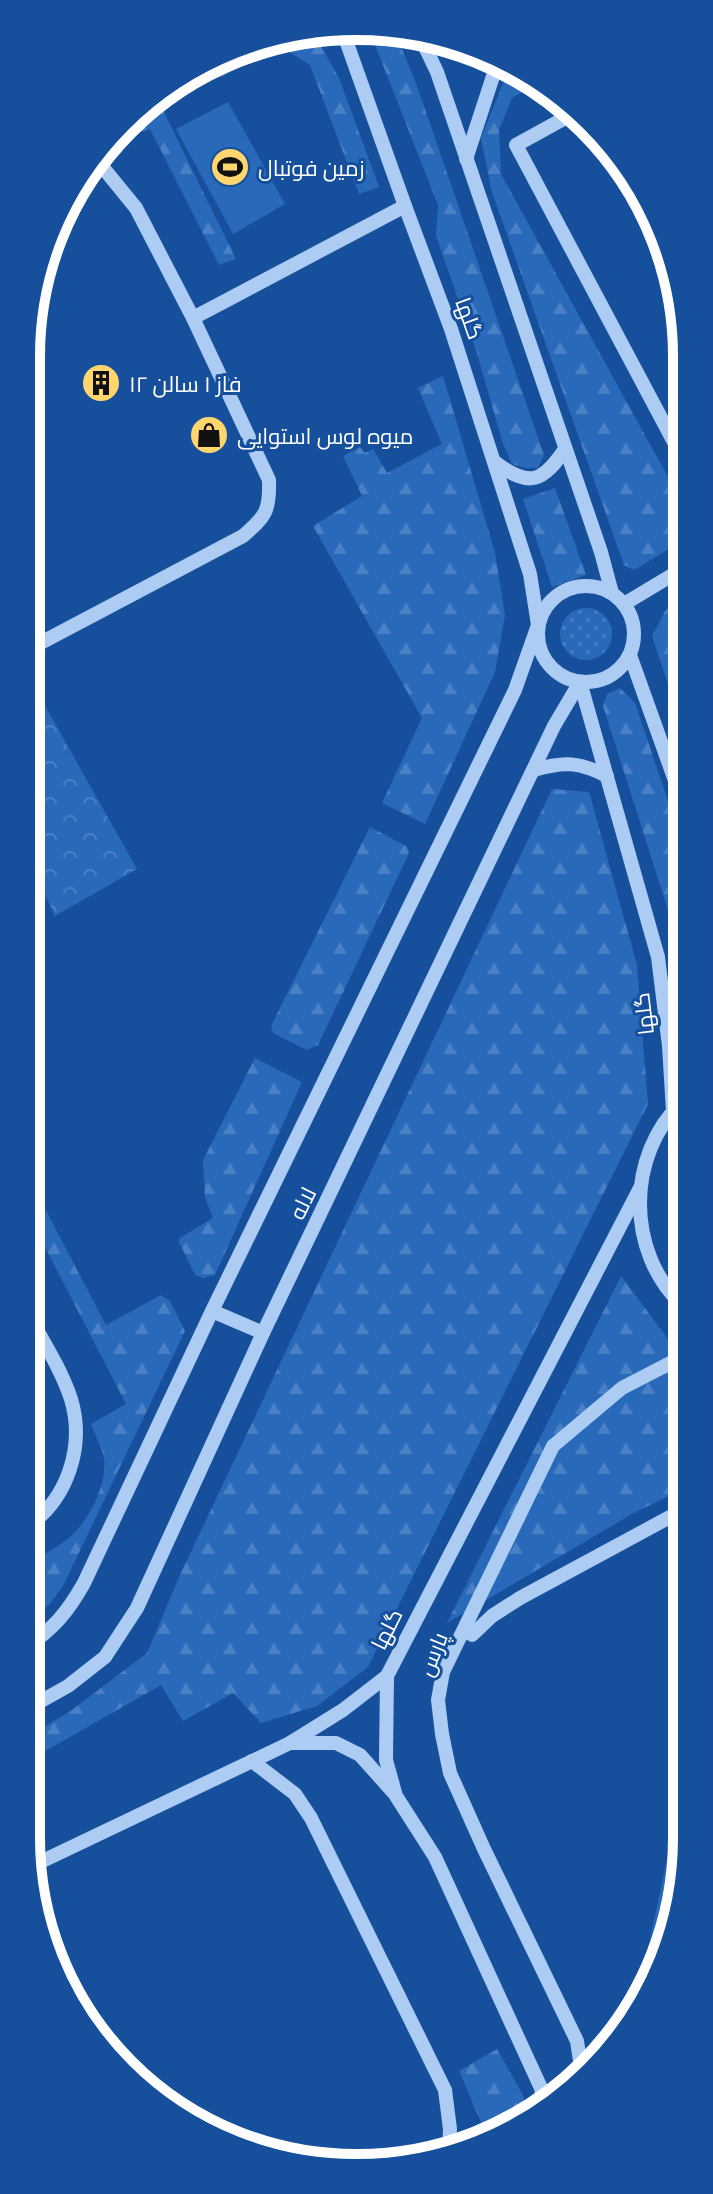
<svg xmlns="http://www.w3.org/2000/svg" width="713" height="2194" font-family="'IBM Plex Sans',Cairo,sans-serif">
  <defs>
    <pattern id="grass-dots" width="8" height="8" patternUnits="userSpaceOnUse" patternTransform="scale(2)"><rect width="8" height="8" fill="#2969ba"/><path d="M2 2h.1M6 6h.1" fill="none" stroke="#4980c4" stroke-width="1.8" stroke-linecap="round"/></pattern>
    <pattern id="forest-firs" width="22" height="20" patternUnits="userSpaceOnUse" patternTransform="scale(2)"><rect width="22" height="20" fill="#2969ba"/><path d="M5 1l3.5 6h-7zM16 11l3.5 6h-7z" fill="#4980c4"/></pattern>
    <pattern id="park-crowns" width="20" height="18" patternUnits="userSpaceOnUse" patternTransform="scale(2)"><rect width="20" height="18" fill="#2969ba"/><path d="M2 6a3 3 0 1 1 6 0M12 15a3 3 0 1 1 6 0" fill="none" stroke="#4980c4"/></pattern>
  </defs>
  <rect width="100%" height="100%" fill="#16509c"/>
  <g fill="url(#grass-dots)">
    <circle cx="586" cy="634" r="26"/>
    <path d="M682,1168V1247C676,1220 671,1194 682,1168Z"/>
  </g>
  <g fill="url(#forest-firs)">
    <path d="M292,32H313L339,78L379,187L359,194L310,65L288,51L269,49L222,77L213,65Z"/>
    <path d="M370,32H395L417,86L544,455L538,468H526L512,464L503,444L476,350L436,236L438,205Z"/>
    <path d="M510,66L521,70L538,83L512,98L499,130L501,174L684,506V540L634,570L624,565L491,189L481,138Z"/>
    <path d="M157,98L236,259L219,265L150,129L115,140Z"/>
    <path d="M443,376L495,553L505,615L495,672L425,824L382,803L422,718L313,526L362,496L343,456L360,447L365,453L373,449L387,473L442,444L418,388Z"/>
    <path d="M555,488L586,575L552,587L523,499Z"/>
    <path d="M683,595V729L652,636L665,611Z"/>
    <path d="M620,688L635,703L683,845V957L603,706L607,694Z"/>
    <path d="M552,789L589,792L637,965L648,1104L368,1667L317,1706L261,1723L233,1693L183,1721L161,1685L26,1762V1738L72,1710L147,1653L180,1575Z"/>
    <path d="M370,827L406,846L409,853L318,1045L307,1050L273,1033L271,1026Z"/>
    <path d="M255,1058L302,1082L215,1275L204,1278L195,1275L179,1242L180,1238L213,1218L205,1197L203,1160Z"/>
    <path d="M29,1178L106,1325L161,1295L170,1301L185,1331L64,1584L50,1604L27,1624V1610L31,1608L27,1601V1564C40,1556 53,1550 65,1541C87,1525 107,1487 104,1459C102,1447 95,1435 91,1424L126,1404L29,1216Z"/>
    <path d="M621,1276L677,1351L682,1353L681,1490L632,1514L447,1623Z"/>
    <path d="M681,1794L680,1904L634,2014Z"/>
    <path d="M497,2049L524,2097L525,2116L481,2138V2122L459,2071Z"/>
  </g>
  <path fill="url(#park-crowns)" d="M35,688L137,869L55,916L30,862L31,690Z"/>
  <path fill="#2969ba" d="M228,102L285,204L233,234L176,129Z"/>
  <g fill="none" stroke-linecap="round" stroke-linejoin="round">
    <g stroke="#adccf3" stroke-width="14">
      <path d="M418,32L437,72L601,552L612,593"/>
      <path d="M576,112L516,145L684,461"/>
      <path d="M466,159L498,61"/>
      <path d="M193,318L405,206"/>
      <path d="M496,463C530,488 543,482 565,449"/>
      <circle cx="586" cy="634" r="48"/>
      <path d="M624,604L684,568"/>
      <path d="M31,648L243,536C266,516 270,511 269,480L193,318L136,208L96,159"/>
      <path d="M630,655L683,803"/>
      <path d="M580,682L658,957L669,1046L673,1111"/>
      <path d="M534,770C564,761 579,762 607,776"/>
      <path d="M682,1305C626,1252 626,1155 682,1102"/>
      <path d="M212,1311L263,1333"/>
      <path d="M27,1527C68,1499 85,1446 71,1399C61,1369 43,1341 28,1314"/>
      <path d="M472,1635L492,1616L520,1598L681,1511"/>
      <path d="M27,1646C53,1630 69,1610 84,1583L212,1311L515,690L538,625L530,574L451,329L405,206L343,32"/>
      <path d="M27,1709L68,1686L105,1657L137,1608L263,1333L554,726L580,682"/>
      <path d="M290,1743H336L360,1755L394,1793"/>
      <path d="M252,1761L295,1794L311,1818L445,2090L450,2129L449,2154"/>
      <path d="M32,1866L290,1743L343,1710L387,1676"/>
      <path d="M582,2074L577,2041L484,1849L450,1773L442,1734L438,1700L443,1672L553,1446L622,1388L682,1357"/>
      <path d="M544,2107L541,2088L435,1857L396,1796L386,1760L387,1676L640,1188"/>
    </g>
  </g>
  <defs>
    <symbol id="stadium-disc" viewBox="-11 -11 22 22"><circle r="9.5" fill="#ffd66e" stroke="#16509c"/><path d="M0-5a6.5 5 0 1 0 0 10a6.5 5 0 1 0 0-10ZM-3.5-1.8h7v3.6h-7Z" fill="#111"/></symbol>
    <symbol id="building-disc" viewBox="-11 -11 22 22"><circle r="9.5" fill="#ffd66e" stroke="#16509c"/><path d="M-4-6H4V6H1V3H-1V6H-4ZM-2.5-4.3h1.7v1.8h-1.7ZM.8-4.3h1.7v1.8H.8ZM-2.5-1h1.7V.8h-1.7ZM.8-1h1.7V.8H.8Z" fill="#111"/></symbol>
    <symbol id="shop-disc" viewBox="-11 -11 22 22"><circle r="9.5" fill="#ffd66e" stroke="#16509c"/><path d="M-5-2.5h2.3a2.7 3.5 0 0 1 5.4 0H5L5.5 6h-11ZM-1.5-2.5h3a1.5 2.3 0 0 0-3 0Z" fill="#111"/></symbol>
  </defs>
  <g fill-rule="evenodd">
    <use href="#stadium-disc" x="208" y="145" width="44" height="44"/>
    <use href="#building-disc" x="79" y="361" width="44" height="44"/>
    <use href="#shop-disc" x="187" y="413" width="44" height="44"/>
  </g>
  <g text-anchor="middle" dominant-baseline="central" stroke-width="6" stroke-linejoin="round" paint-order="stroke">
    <g font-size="22" fill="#fff" stroke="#16509c" text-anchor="start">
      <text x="258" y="167">زمین فوتبال</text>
      <text x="129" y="383">فاز ۱ سالن ۱۲</text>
      <text x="237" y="435">میوه لوس استوایی</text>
    </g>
    <g font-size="22" fill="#fff" stroke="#16509c">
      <text transform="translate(470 318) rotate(70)">گلها</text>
      <text transform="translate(643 1014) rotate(-97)">گلها</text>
      <text transform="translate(302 1203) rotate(-64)">لاله</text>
      <text transform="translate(386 1629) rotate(-63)">گلها</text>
      <text transform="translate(432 1654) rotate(-68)">پارس</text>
    </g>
  </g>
  <path d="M0 0H713V2194H0ZM356 40H357A316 316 0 0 1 673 356V1838A316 316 0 0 1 357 2154H356A316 316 0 0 1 40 1838V356A316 316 0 0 1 356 40Z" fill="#16509c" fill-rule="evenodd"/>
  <path fill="none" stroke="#fff" stroke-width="10" d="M356 40H357A316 316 0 0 1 673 356V1838A316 316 0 0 1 357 2154H356A316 316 0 0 1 40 1838V356A316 316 0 0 1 356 40Z"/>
</svg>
